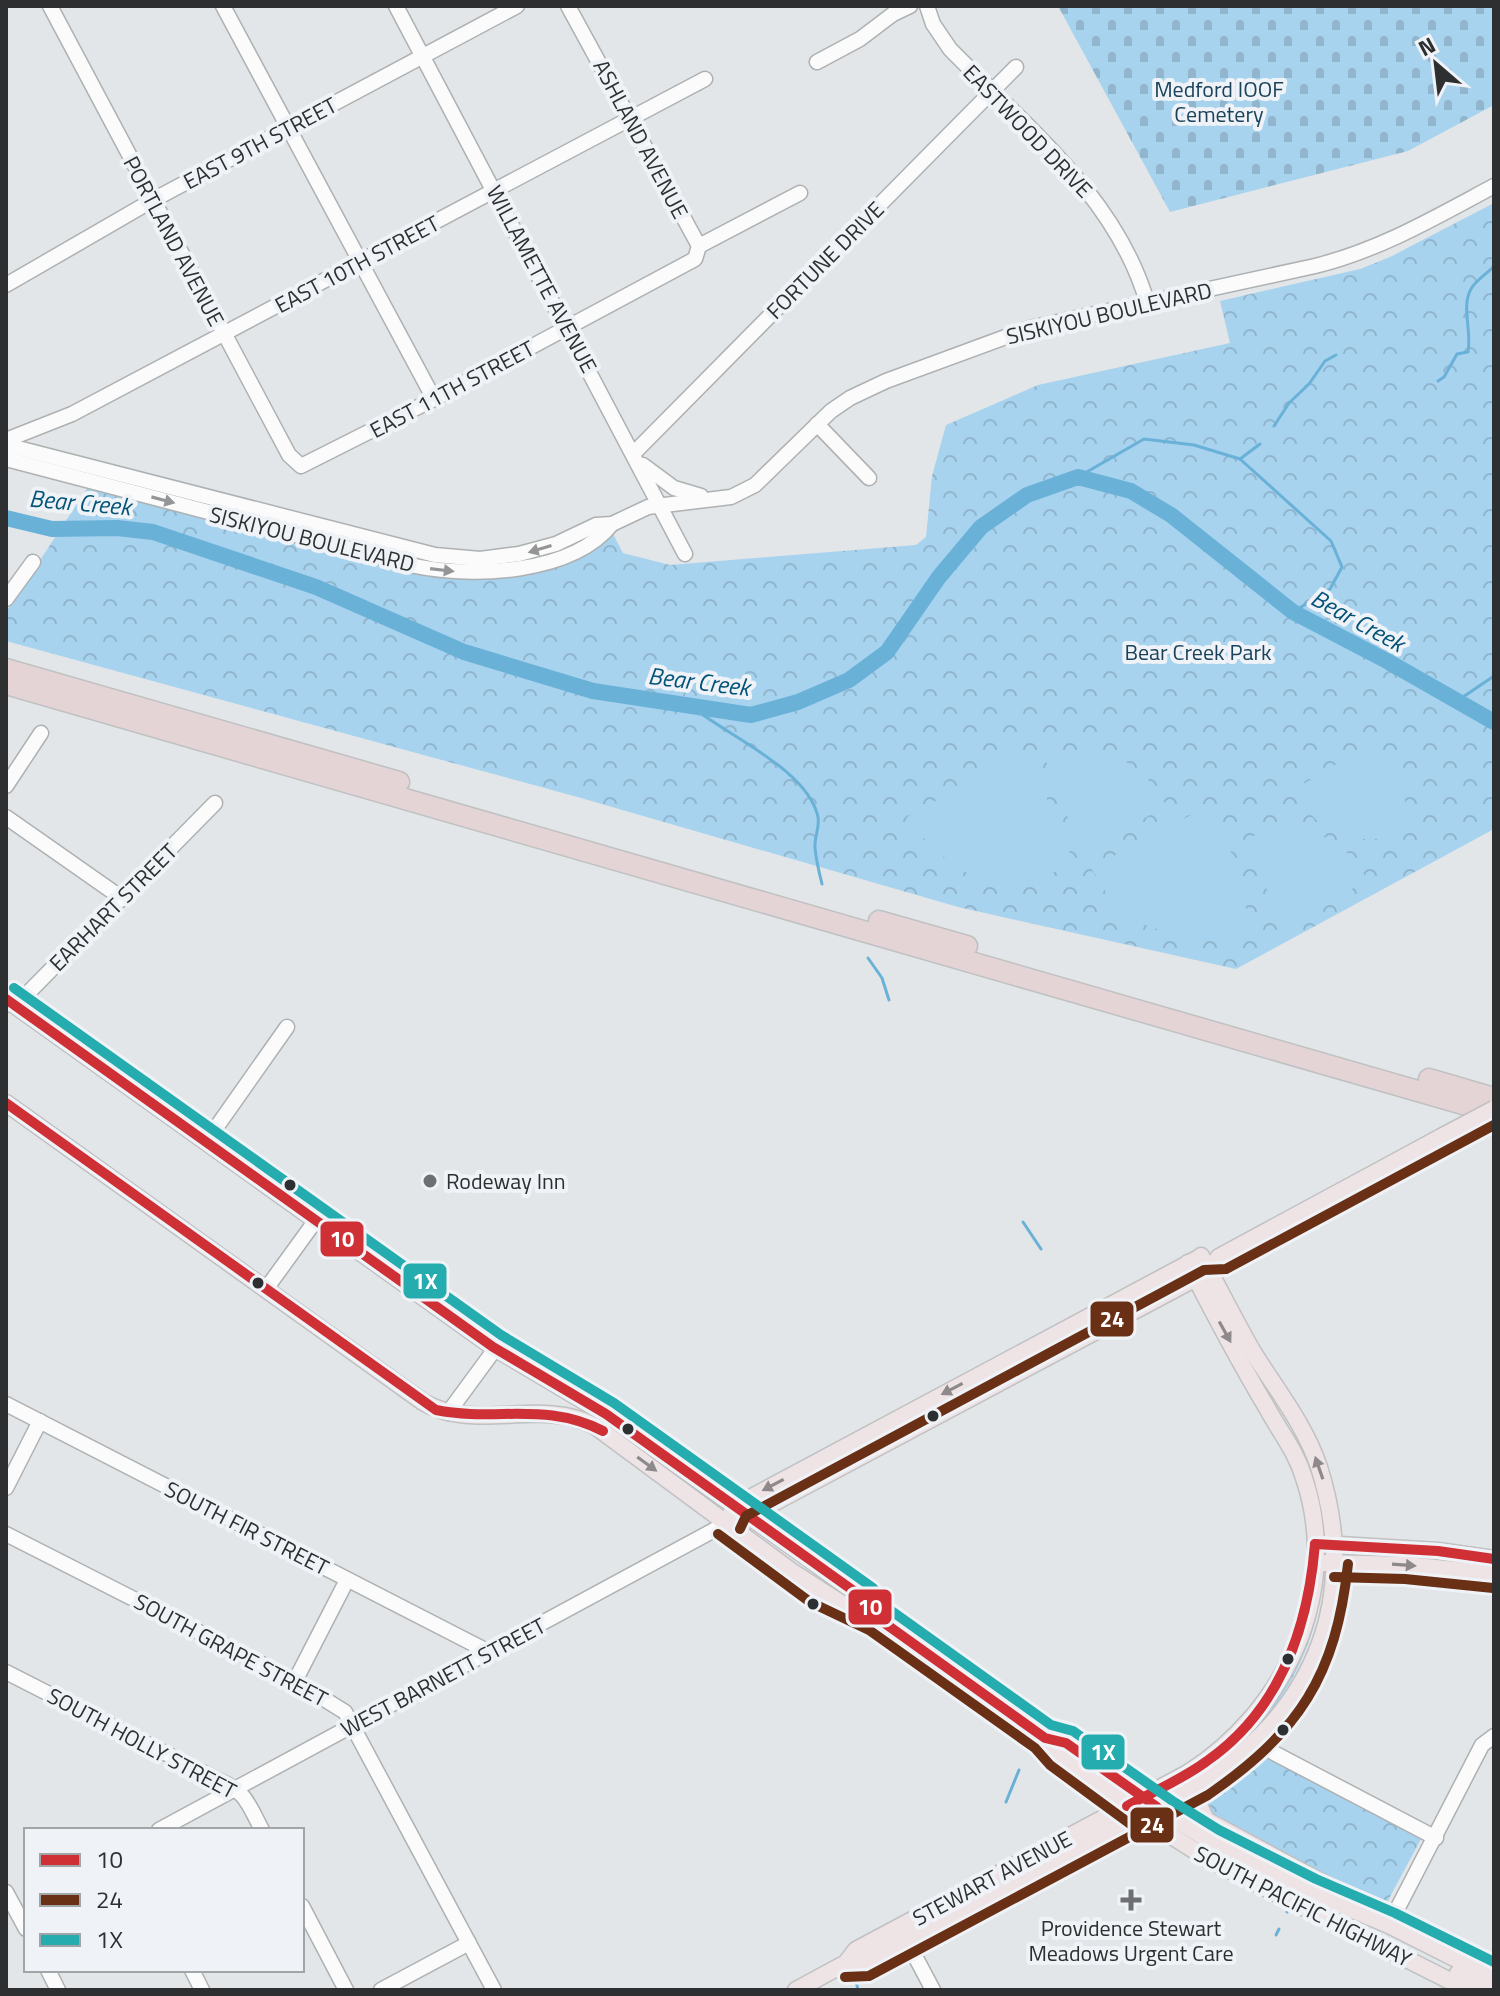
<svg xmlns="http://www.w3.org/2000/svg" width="1500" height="1996" font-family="'Titillium Web',sans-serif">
  <defs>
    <pattern id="grass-dots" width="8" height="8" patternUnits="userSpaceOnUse" patternTransform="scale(2)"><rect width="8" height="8" fill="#a7d3ef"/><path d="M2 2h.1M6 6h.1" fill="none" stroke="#90b5cd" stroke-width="1.8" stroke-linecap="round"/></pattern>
    <pattern id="forest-crowns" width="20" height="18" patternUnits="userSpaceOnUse" patternTransform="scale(2)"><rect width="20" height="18" fill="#a7d3ef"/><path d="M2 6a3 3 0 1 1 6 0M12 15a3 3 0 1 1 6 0" fill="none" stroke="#90b5cd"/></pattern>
    <pattern id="cemetery-stones" width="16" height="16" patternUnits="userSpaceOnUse" patternTransform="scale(2)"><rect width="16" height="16" fill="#a7d3ef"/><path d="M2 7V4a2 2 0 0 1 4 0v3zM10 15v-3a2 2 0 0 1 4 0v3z" fill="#90b5cd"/></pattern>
  </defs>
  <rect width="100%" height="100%" fill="#e3e6e8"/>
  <path fill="url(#grass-dots)" d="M1320,1586C1321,1628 1290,1694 1260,1723Z"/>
  <g fill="url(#forest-crowns)">
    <path d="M1494,203V829L1236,969L958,907L581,798L6,641V612L90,484L448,575L583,551L613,534L623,553L670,565L916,545L926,537L932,476L946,425L1038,385L1230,343L1220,301L1360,269L1390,257Z"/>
    <path d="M1252,1749L1421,1839L1384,1908L1217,1819C1189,1784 1226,1768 1252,1749Z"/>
  </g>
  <path fill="url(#cemetery-stones)" d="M1058,6H1494V105L1408,151L1170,212Z"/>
  <g fill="#a7d3ef">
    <path d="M1372,743L1378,745L1398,780L1414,828C1367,852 1318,837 1293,790Z"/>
    <path d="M1023,752L1028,754L1074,863C1054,872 1031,885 1008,885C972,886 925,846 907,817Z"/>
    <path d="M1071,753C1119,753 1140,761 1166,805L1122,832L1087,849L1078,844L1046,761Z"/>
    <path d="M1204,808L1212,809L1228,841L1252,931C1211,941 1160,938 1124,914C1113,907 1099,880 1091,868Z"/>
    <path d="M1285,828C1327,832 1345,844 1367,879L1295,927L1281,922L1245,839L1266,831Z"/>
  </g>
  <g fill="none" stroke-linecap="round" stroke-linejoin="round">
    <g stroke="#6ab1d8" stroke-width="3">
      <path d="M1438,381L1444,377L1457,354L1468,352C1472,332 1461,306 1471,289C1476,280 1487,274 1494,266"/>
      <path d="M1274,426L1289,403L1309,384L1325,361L1336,355"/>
      <path d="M1240,459L1331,541L1342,567L1330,589L1293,612"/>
      <path d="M1078,477L1144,439L1194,445L1240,459L1260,444"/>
      <path d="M1457,701L1494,676"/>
      <path d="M690,705C725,735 808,769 818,817C820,827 814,838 815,848C816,860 819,872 822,884"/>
      <path d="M868,958L882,978L889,1000"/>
      <path d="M1023,1222L1041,1249"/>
      <path d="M1006,1802L1019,1770"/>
      <path d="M1287,1912L1288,1909"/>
      <path d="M1276,1935L1279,1929"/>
      <path d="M856,1981L858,1990"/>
    </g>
    <path stroke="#6ab1d8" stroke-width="16" d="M6,518L52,529L117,528L153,532L316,587L464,652L593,691L751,715L798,702L849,680L887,652L939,577L981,527L1027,495L1078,477L1131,491L1171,515L1293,612L1387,661L1494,722"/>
    <defs>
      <g id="minor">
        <path d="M50,6L289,455L301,466L434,399L695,259L699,246L568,6"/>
        <path d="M223,6L434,399"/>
        <path d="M396,6L685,554"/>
        <path d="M927,6L933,24L950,49C1024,125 1116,196 1147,302"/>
        <path d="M817,62L860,39L893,14L910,6"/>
        <path d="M699,246L800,193"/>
        <path d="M6,285L153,200L517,6"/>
        <path d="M817,424L869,478"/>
        <path d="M6,440L72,414L705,79"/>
        <path d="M6,445L435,555L480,559L519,554L556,544L596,525L612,524L648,507L731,497L755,485L831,411L850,398L886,381L1030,328L1315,266C1380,250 1436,217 1494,186"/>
        <path d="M634,453L1016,67"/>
        <path d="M6,459L415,566C473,578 572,574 612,524"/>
        <path d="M643,465L674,488L701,496"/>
        <path d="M6,599L33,562"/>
        <path d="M6,786L41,733"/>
        <path d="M6,817L123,899"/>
        <path d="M6,1005L29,992L215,803"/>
        <path d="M206,1142L287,1027"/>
        <path d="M266,1289L316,1220"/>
        <path d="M6,1404L489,1652"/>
        <path d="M448,1413L495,1349"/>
        <path d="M6,1488L40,1421"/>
        <path d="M6,1534L295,1681L345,1712L494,1990"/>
        <path d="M6,1672L216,1779C247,1792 247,1802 262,1830"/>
        <path d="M295,1681L347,1580"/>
        <path d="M1257,1739L1274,1753L1436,1838"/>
        <path d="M159,1830L727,1523"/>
        <path d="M6,1892L26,1929"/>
        <path d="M302,1906L346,1990"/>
        <path d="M1389,1925L1482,1745L1494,1736"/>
        <path d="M907,1941L933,1990"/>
        <path d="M48,1970L58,1990"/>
        <path d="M192,1970L202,1990"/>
        <path d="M381,1990L469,1943"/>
      </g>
      <g id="major">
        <path d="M6,999L493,1347L606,1414L865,1599L876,1617"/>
        <path d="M6,1103L423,1402C476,1433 540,1397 595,1426L791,1571L853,1611L876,1617L1045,1738L1058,1754L1151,1823L1208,1859L1468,1990"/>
        <path d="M731,1514L735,1506L748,1499L1197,1259"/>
        <path d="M740,1519L749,1516L1209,1271L1219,1257L1441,1137"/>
        <path d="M1324,1544L1438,1551L1494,1559"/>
        <path d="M1324,1563L1406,1565L1494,1574"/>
        <path d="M1045,1738L1066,1743L1166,1814L1212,1842L1310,1892L1389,1925L1494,1978"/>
        <path d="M1201,1783L1197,1801L1206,1820L1373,1910"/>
        <path d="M846,1963L863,1964C935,1926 1005,1887 1076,1849C1119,1827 1164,1807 1204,1781C1317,1708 1360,1597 1319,1467C1305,1425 1276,1389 1253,1352C1235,1321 1219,1288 1201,1256"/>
        <path d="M1458,1973L1492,1990"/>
        <path d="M796,1990L846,1963L856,1950L1188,1773C1286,1710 1342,1592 1304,1478C1296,1451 1280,1432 1267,1408C1239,1361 1213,1312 1188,1263"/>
      </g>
      <g id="highway">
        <path d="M6,669L399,782"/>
        <path d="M6,684L1494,1113"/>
        <path d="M879,921L967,946"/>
        <path d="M1429,1079L1494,1098"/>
      </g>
    </defs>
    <use href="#minor" stroke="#aeb1b2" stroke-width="17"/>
    <use href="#major" stroke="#bfc1c2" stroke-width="19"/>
    <use href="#highway" stroke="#bfc1c2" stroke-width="23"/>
    <use href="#minor" stroke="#fbfbfc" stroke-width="14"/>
    <use href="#major" stroke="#eee3e5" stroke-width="16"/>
    <use href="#highway" stroke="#e5d4d6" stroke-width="20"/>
    <defs>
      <path id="major-bridge" d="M1441,1137L1494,1109"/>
    </defs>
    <use href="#major-bridge" stroke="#bfc1c2" stroke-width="19" stroke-linecap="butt"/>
    <use href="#major-bridge" stroke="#eee3e5" stroke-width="16"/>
    <defs>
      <g id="bus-1">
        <path d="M6,999L493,1347L606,1414L865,1599L876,1617L1045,1738L1066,1743L1157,1807"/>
        <path d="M6,1103L436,1410C496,1422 546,1401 603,1431"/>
        <path d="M1315,1544L1438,1551L1494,1559"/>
        <path d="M1127,1806C1154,1791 1183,1779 1207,1761C1280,1710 1308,1629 1315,1544"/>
      </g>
      <g id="bus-2">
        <path d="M740,1529L746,1516L1204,1270L1226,1269L1494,1125"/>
        <path d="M718,1534L810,1602L869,1630L1035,1748L1050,1765L1133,1826"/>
        <path d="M1334,1577L1405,1579L1493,1588"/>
        <path d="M845,1977L869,1976L1208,1795C1299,1732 1336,1676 1348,1564"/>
      </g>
      <path id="bus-3" d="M14,988L501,1335L614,1403L873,1588L886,1607L1051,1725L1073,1731L1174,1802L1219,1830L1316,1879L1395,1913L1494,1962"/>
    </defs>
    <use href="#bus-1" stroke="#eff3f7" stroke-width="16"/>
    <use href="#bus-2" stroke="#eff3f7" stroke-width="16"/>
    <use href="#bus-3" stroke="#eff3f7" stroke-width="16"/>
    <use href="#bus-1" stroke="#ce3036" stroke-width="10"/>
    <use href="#bus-2" stroke="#693016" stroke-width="10"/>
    <use href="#bus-3" stroke="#25acae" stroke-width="10"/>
  </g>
  <defs><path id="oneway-solid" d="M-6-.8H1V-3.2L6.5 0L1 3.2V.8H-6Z" transform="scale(2)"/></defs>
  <g fill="#949596">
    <use href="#oneway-solid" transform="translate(163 500) rotate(15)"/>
    <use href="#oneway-solid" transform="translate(540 549) rotate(163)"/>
    <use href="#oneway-solid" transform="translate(442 570) rotate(7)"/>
  </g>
  <g fill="#8e898a">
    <use href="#oneway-solid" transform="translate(1225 1332) rotate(61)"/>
    <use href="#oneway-solid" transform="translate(952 1389) rotate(152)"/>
    <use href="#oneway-solid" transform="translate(647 1464) rotate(36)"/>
    <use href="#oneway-solid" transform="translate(1319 1468) rotate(-109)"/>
    <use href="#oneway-solid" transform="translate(773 1485) rotate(152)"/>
    <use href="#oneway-solid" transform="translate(1404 1565) rotate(4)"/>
  </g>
  <g fill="#6d6f70" stroke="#eff3f7" stroke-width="3">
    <circle cx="430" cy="1181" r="8"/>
    <path d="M1127 1888h8v8h8v8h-8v8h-8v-8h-8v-8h8z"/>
  </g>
  <g fill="#2d2f30" stroke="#eff3f7" stroke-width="3">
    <circle cx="290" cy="1185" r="7"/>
    <circle cx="258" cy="1283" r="7"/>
    <circle cx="933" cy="1416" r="7"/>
    <circle cx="628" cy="1429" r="7"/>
    <circle cx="813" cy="1604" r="7"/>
    <circle cx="1288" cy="1659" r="7"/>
    <circle cx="1283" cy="1730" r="7"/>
  </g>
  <g text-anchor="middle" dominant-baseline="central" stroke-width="8" stroke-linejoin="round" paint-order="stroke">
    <g font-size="22" fill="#1a425a" stroke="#eff3f7">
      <text x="1219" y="89">Medford IOOF<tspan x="1219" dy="25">Cemetery</tspan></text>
      <text x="1198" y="652">Bear Creek Park</text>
    </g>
    <g font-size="22" fill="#2d2f30" stroke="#eff3f7">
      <text transform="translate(1028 131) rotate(46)">EASTWOOD DRIVE</text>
      <text transform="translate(641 139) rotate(62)">ASHLAND AVENUE</text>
      <text transform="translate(260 143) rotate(-28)">EAST 9TH STREET</text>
      <text transform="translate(174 241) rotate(62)">PORTLAND AVENUE</text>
      <text transform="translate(825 260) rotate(-45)">FORTUNE DRIVE</text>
      <text transform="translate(357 264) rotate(-28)">EAST 10TH STREET</text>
      <text transform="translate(542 279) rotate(62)">WILLAMETTE AVENUE</text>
      <text transform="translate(1109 313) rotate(-13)">SISKIYOU BOULEVARD</text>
      <text transform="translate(452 389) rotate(-28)">EAST 11TH STREET</text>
      <text transform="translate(312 539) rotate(14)">SISKIYOU BOULEVARD</text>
      <text transform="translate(113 907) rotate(-45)">EARHART STREET</text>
      <text transform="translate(247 1528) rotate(27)">SOUTH FIR STREET</text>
      <text transform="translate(231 1650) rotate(28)">SOUTH GRAPE STREET</text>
      <text transform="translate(443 1677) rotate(-28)">WEST BARNETT STREET</text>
      <text transform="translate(142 1743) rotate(28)">SOUTH HOLLY STREET</text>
      <text transform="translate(992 1878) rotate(-28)">STEWART AVENUE</text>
      <text transform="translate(1303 1906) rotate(27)">SOUTH PACIFIC HIGHWAY</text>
    </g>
    <g font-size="22" fill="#2d2f30" stroke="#eff3f7" text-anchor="start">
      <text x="446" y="1181">Rodeway Inn</text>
      <text x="1131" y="1928" text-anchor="middle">Providence Stewart<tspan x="1131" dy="25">Meadows Urgent Care</tspan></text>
    </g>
    <g font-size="24" font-style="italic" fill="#035379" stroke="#eff3f7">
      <text transform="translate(80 502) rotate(5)">Bear Creek</text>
      <text transform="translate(1358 620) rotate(29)">Bear Creek</text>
      <text transform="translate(699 681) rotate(7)">Bear Creek</text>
    </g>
  </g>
  <g stroke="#eff3f7" stroke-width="3">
    <rect x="319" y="1220" width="46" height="38" rx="8" fill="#ce3036"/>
    <rect x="402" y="1262" width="46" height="38" rx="8" fill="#25acae"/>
    <rect x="1089" y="1300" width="46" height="38" rx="8" fill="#693016"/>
    <rect x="847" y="1588" width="46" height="38" rx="8" fill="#ce3036"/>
    <rect x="1080" y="1733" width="46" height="38" rx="8" fill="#25acae"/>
    <rect x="1129" y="1806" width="46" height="38" rx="8" fill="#693016"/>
  </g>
  <g font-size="22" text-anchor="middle" font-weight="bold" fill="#fff">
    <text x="342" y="1247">10</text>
    <text x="425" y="1289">1X</text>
    <text x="1112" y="1327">24</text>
    <text x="870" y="1615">10</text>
    <text x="1103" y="1760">1X</text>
    <text x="1152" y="1833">24</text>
  </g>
  <rect width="1500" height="1996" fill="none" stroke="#2d2f30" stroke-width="16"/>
  <rect x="24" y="1828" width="280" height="144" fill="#eff3f7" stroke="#a1a5a7" stroke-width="2"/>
  <rect x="40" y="1854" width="40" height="12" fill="#ce3036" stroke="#a1a5a7" stroke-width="2"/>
  <text x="96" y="1868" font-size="24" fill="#2d2f30">10</text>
  <rect x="40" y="1894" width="40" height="12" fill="#693016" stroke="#a1a5a7" stroke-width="2"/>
  <text x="96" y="1908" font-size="24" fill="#2d2f30">24</text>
  <rect x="40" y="1934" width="40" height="12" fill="#25acae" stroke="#a1a5a7" stroke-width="2"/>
  <text x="96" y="1948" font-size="24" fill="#2d2f30">1X</text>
  <g transform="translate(1436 64) rotate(332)" stroke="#eff3f7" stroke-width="6" paint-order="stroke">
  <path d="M0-6L14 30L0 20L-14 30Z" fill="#2d2f30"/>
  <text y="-12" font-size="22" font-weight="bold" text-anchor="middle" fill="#2d2f30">N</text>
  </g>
</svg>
